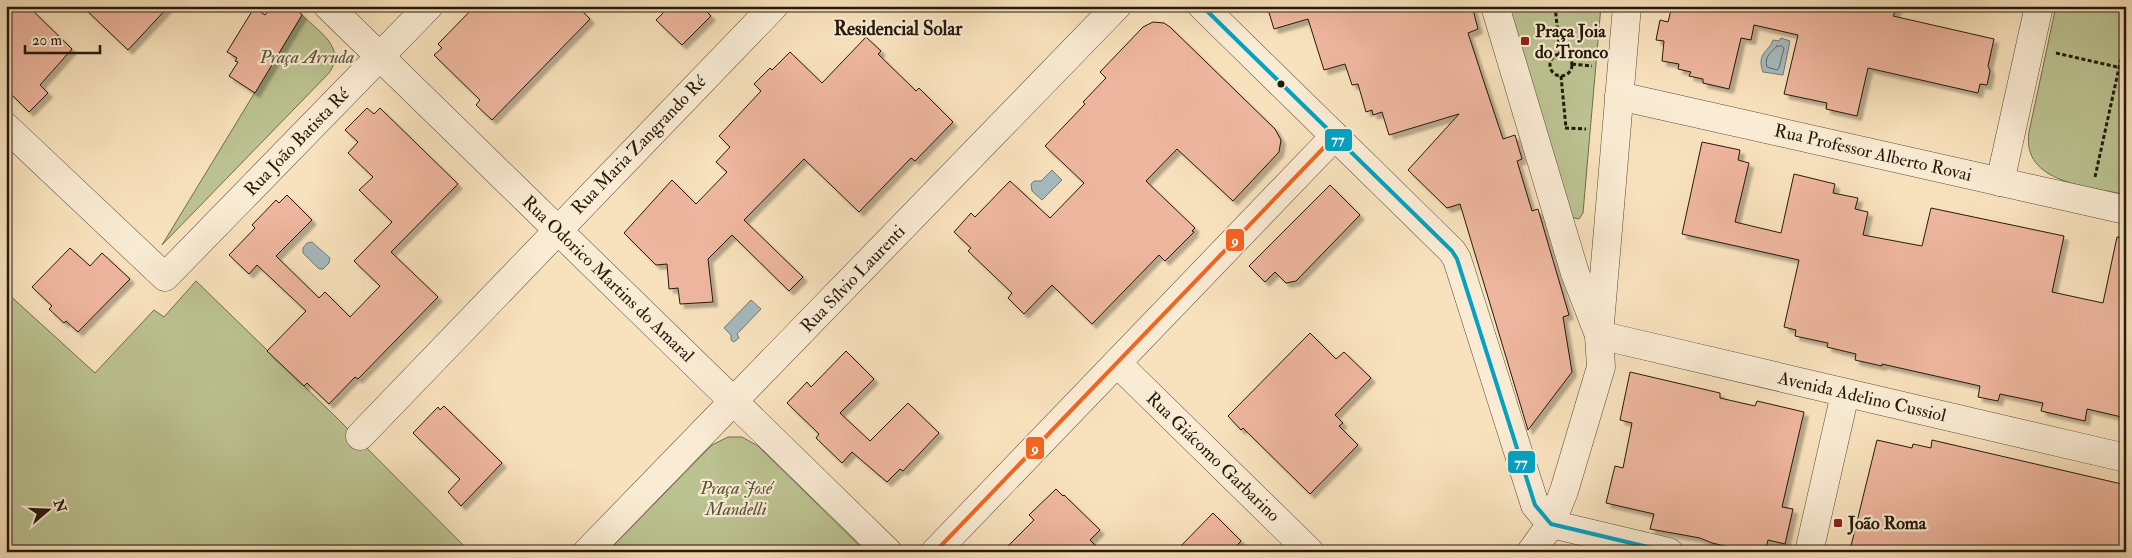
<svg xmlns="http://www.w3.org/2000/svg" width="2132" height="558" font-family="'IM FELL Double Pica',serif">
  <defs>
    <filter id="shadow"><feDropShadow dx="4.5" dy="4.5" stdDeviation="1" flood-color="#0004"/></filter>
  </defs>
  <rect width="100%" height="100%" fill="#f8e2bd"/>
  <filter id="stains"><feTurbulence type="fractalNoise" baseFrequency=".004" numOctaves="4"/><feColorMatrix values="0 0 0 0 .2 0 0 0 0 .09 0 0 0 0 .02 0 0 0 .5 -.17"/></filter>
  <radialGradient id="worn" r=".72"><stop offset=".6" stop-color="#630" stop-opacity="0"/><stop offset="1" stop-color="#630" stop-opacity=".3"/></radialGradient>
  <g fill="#bcc392" stroke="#706e4e">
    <path d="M1507,6H1601L1583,213L1579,219L1574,218L1570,215Z"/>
    <path d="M2056,6H2126V195C2090,186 2021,184 2029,132Z"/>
    <path d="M302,15C319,32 347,48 329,73L162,245Z"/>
    <path d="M196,281L338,419L470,552H6V292L95,373L154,310L164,317Z"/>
    <path d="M728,437H742L758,446L866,552H607L712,445Z"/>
  </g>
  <g fill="#a5babe" stroke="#727a76">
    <path d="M1781,38L1790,41L1783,75L1763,72C1756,53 1769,52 1773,40L1779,41Z"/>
    <path d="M1052,170L1062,180L1042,200L1032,191L1031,184L1034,181H1041Z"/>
    <path d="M312,242L330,258L329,263L323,269H319L303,253V248L307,243Z"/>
    <path d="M751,300L761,309L737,334L739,338L734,342L731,340V335L724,328Z"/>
  </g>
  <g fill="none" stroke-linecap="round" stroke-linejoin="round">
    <path stroke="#656a64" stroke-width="1" d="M1777,46H1782L1784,48L1779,68L1777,70L1767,67C1764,56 1771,53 1777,46Z"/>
  </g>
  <g fill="#eeb69e" stroke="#25190b" filter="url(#shadow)">
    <path d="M16,6H28L72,49L40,85L48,93L29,112L6,89V17Z"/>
    <path d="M82,6H169L128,50Z"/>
    <path d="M273,6H294L302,15L255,93L229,76L238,62L235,61L237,58L227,52L254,8L265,15Z"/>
    <path d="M475,6H577L590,19L492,120L476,105L480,100L434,55L442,48L438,44Z"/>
    <path d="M670,6H701L711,16L682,45L656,20Z"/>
    <path d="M1267,6H1472L1478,29L1468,33L1483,79L1503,139L1515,135L1522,159L1517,161L1532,211L1538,209L1569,315L1563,317L1572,372L1528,430L1460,204L1447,208L1408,170L1459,114L1389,135L1382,112L1373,115L1372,110L1366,112L1358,84L1352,85L1345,64L1324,70L1308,19L1274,29Z"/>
    <path d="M1672,6H1898L1893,16L1994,39L1988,66L1990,71L1987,85L1980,84L1978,93L1868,68L1857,116L1826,109L1827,103L1784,94L1798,35L1754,25L1751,40L1741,38L1729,89L1703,83V79L1689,76L1691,72L1678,69L1679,64L1662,61L1664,41L1656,40L1660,20L1668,22Z"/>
    <path d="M1153,22L1164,23L1170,27L1275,129L1281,140L1279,152L1233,201L1177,149L1146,181L1195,228L1192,231L1194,232L1165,261L1159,255L1092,324L1052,285L1024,314L1008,298L1012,293L968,251L971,248L954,232L971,213L975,217L1010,181L1050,218L1084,183L1045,146L1085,104L1083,102L1106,78L1100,72L1143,27Z"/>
    <path d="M866,37L881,51L878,54L916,91L919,88L953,122L915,161L911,158L859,212L804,159L744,220L803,277L789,291L732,235L708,259L713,302L680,304L678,288L669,289L667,264L656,265L624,233L672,180L696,204L727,172L716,162L730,147L719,136L761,91L754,84L770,68L772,70L790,52L822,83Z"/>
    <path d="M367,108L374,114L380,108L458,184L391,252L438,297L358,379L355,377L329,404L307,383L304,386L267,351L306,311L257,265L249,274L229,255L255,228L252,225L276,200L279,203L287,195L312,220L276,256L319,298L325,292L350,317L380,286L354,261L392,222L359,190L373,177L348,153L358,142L345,130Z"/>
    <path d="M1702,142L1740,150L1738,160L1749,163L1735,222L1781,233L1794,174L1835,184L1833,193L1858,198L1855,209L1868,212L1863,235L1922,246L1931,208L2064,236L2052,292L2103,303L2117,237L2126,238V418L2087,409L2085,421L2041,411L2043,403L2000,394L1998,401L1978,397L1980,386L1882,364V366L1855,360L1856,354L1827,347L1828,343L1795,336L1796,330L1784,327L1799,260L1682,234Z"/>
    <path d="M1330,185L1360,215L1296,281L1286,283L1275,272L1265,282L1249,266Z"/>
    <path d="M70,248L90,266L102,253L130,279L78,332L66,321L64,323L49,309L52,306L32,287Z"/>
    <path d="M1310,333L1336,359L1344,352L1371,378L1335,415L1343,423L1339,426L1358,445L1310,494L1243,428L1241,430L1228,416Z"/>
    <path d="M846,351L874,379L840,413L870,441L908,403L939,433L903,471L900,469L887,482L852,452L842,463L816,438L819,434L787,403L807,382L811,387Z"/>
    <path d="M1630,372L1720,393V398L1755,406L1757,401L1804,412L1782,507L1793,509L1785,544L1768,540L1765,552H1751L1712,543L1700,538L1650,529L1654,514L1606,503L1615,466L1623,468L1632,423L1620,420Z"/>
    <path d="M444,406L502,463L461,506L448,492L460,479L413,433L438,407L440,410Z"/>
    <path d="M1877,440L1912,448L1913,444L1931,448L1932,440L2126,485V552H1852L1854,547L1851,546Z"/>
    <path d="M1056,489L1063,496L1064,495L1100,530L1090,540L1102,552H1002L1034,520L1029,515Z"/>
    <path d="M1213,513L1241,541L1231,552H1175Z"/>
  </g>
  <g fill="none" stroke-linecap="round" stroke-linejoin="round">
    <defs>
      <g id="minor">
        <path d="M328,6L888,552"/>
        <path d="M1202,6L1452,251L1457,259L1535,505L1551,524L1669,552"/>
        <path d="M1495,6L1575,273L1599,335L1601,367L1564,491L1551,524L1531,552"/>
        <path d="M1619,96L2126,210"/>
        <path d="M6,127L165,277L429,6"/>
        <path d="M2000,182L2039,6"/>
        <path d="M1599,335L2126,458"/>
        <path d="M1117,363L1310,552"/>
        <path d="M360,436L774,6"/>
        <path d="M587,552L1117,6"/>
        <path d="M935,552L1335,136"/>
        <path d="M1809,552L1845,394"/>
      </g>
      <path id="tertiary" d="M1599,335L1627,6"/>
    </defs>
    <use href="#minor" stroke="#5a4b38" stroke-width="29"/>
    <use href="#tertiary" stroke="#5a4b38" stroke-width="29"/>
    <g stroke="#25190b" stroke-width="3" stroke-dasharray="4 2.5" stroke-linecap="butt">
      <path d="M1555,6L1560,54"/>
      <path d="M2056,53L2126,69"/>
      <circle cx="1561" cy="65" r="11"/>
      <path d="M1572,64L1592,66"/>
      <path d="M1561,76L1566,128"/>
      <path d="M1565,128L1586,129"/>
      <path d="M2095,177L2126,36"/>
    </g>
    <use href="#minor" stroke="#faecd4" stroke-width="28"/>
    <use href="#tertiary" stroke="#faecd4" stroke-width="28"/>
    <defs>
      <path id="bus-1" d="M1202,6L1452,251L1457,259L1535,505L1551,524L1669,552"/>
      <path id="bus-2" d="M935,552L1335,136"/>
    </defs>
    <use href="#bus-1" stroke="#faecd4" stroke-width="8"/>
    <use href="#bus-2" stroke="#faecd4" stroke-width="8"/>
    <use href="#bus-1" stroke="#02a2c4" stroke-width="4"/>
    <use href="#bus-2" stroke="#f26522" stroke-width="4"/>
  </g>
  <g fill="#8f2418" stroke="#faecd4" stroke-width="2">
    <rect x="1520" y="36" width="10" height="10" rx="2.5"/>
    <rect x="1833" y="518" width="10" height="10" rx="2.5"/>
  </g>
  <circle fill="#25190b" stroke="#faecd4" stroke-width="2" cx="1281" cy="84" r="4.5"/>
  <g text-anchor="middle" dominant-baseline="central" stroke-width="4.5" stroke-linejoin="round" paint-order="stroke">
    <g font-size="18" font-weight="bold" fill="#25190b" stroke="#faecd4" text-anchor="start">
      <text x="1535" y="31">Praça Joia<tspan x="1535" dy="21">do Tronco</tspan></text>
      <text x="1848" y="523">João Roma</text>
    </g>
    <g font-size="18" font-style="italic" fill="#5a543a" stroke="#faecd4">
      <text x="307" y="57">Praça Arruda</text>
      <text x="736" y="488">Praça José<tspan x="736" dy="21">Mandelli</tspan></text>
    </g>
    <g font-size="18" fill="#25190b" stroke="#faecd4">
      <text transform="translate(297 142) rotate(-46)">Rua João Batista Ré</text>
      <text transform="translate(639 145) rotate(-46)">Rua Maria Zangrando Ré</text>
      <text transform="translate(1873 153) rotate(13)">Rua Professor Alberto Rovai</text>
      <text transform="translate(608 279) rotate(44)">Rua Odorico Martins do Amaral</text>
      <text transform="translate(853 279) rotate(-46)">Rua Sílvio Laurenti</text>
      <text transform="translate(1862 397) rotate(13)">Avenida Adelino Cussiol</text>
      <text transform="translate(1213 457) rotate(44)">Rua Giácomo Garbarino</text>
    </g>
    <g font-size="19" font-weight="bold" fill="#25190b" stroke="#faecd4">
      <text x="898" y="29">Residencial Solar</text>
    </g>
  </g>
  <g stroke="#faecd4" stroke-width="2">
    <rect x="1324" y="128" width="29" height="24" rx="5" fill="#02a2c4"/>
    <rect x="1225" y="228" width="20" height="24" rx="5" fill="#f26522"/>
    <rect x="1025" y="436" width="20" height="24" rx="5" fill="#f26522"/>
    <rect x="1507" y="450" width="29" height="24" rx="5" fill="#02a2c4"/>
  </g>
  <g font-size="14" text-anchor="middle" font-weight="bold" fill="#fff">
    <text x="1338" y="144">77</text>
    <text x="1235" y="245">9</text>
    <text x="1035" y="453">9</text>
    <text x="1521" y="467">77</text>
  </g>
  <rect width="2132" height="558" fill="none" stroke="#f8e2bd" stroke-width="25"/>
  <rect x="8" y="8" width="2117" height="543" fill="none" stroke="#25190b" stroke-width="2.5"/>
  <rect x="12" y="12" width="2107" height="533" fill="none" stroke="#25190b"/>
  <g transform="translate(48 510) rotate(71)" stroke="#faecd4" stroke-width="4" paint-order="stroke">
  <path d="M0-4L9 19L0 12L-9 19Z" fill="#25190b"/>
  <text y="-8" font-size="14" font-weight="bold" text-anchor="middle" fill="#25190b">N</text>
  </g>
  <path d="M25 45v8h75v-8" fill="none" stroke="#25190b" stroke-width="2.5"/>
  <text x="32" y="45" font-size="15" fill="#25190b" stroke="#faecd4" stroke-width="4" paint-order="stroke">20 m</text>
  <rect width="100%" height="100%" filter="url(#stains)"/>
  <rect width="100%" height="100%" fill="url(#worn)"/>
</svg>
